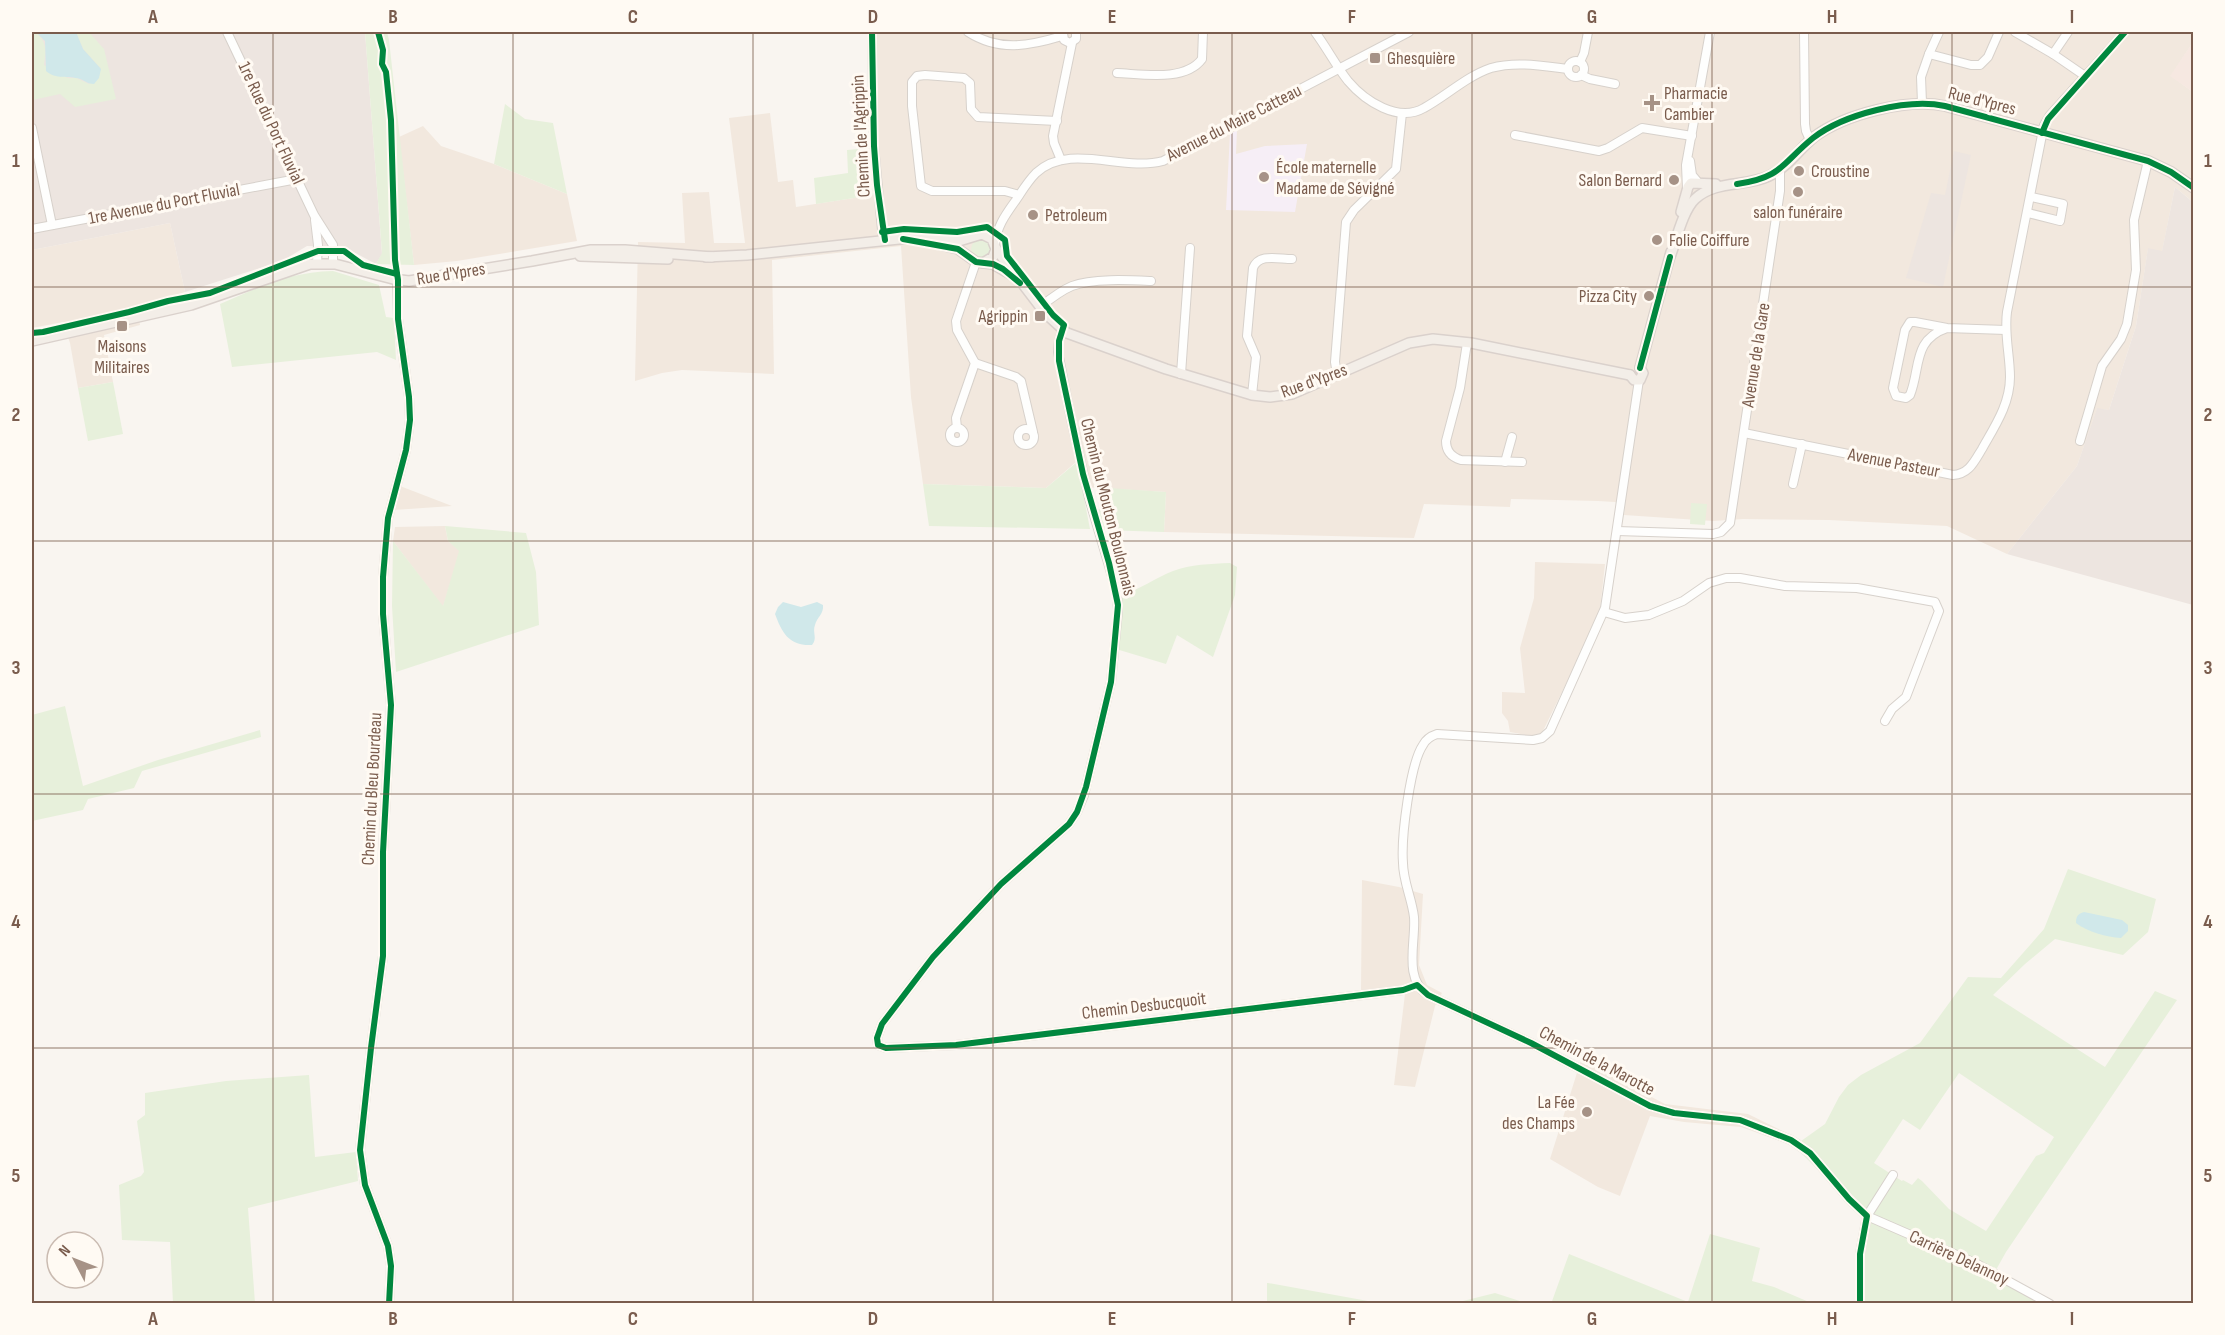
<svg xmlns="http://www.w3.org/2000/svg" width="2225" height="1335" font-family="'Sofia Sans Condensed',sans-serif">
  <rect width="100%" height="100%" fill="#f9f5f0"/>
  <g fill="#f2e8de">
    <path d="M873,32H2193V42L2171,76L2193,92V202L2175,187L2162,252L2148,249L2136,326L2109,410L2097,409L2077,466L2007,554L1947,526L1829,520L1743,519L1713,521L1624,515L1625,505L1615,502L1598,501L1511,499L1510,507L1424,504L1414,538L1164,532L1166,492L1082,487L1076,462L1046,488L923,484L911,397L901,246L772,260L774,374L682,370L662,373L635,381L638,242L685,243L682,193L709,192L714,243H745L729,118L770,113L778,182L793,180L796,207L873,195Z"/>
    <path d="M423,126L441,146L494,164L567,194L577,241L457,261L414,265L399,137Z"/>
    <path d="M170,223L185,292L137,307L140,325L104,335L113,382L78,388L70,343L63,322L32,328V250Z"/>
    <path d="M400,486L452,506L394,510Z"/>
    <path d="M445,526L448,541L460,551L443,607L393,541L395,527Z"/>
    <path d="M1535,562L1605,564L1600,610L1596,622L1542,733L1536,737L1510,732L1508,721L1502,713V692L1525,693L1520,648L1534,598Z"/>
    <path d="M1362,880L1399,887L1423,894L1419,965L1427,985L1442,993L1435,1006L1415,1087L1394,1085L1405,994L1364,998L1361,990Z"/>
    <path d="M1581,1060L1665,1104L1748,1114L1801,1140L1794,1146L1741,1127L1684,1122L1650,1116L1620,1196L1598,1187L1550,1159Z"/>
  </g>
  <path fill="#f6e8e1" d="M2193,42V92L2170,76Z"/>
  <g fill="#ede5e0">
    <path d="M32,32H365L382,254L376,264L344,247L307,246L282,261L185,292L170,223L32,250Z"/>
    <path d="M1954,151L1971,155L1943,287L1906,278L1931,193L1945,195Z"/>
    <path d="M2175,187L2194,203L2193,605L2007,554L2077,466L2097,408L2109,410L2136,326L2148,248L2162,251Z"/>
  </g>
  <path fill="#f6eef6" d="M1237,130L1236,154L1265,146L1307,144L1295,212L1226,210L1230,134Z"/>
  <g fill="#e7f0db" fill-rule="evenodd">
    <path d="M32,32H36C47,43 46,50 44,65L68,78H76L89,84L101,69L83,49L76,32H89L104,49L116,99L75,107L60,94L33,100Z"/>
    <path d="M365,32H387L389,40L414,265L376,264L382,253Z"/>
    <path d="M505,104L525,119L553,123L567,194L494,164Z"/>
    <path d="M870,148L873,195L816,204L814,178L848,173L847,150Z"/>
    <circle cx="981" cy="249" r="10"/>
    <path d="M333,271L379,285L386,317L394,318L396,360L377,352L232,367L220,304C259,287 289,272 333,271Z"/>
    <path d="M113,382L123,434L88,441L78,388Z"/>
    <path d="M1077,462L1090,529L929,526L923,484L1046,488Z"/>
    <path d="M1109,488L1166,492L1164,532L1103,530L1095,509H1110Z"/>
    <path d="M1691,503L1707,504L1705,525L1690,524Z"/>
    <path d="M445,526L526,533L536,572L539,625L396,672L392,606L393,541L443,606L459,551L448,541Z"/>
    <path d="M1230,563L1237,567L1235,595L1213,657L1177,635L1166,664L1116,649L1120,595C1140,590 1155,578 1173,571C1191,564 1210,564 1230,563Z"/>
    <path d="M65,706L83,786L158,760L260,730L261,737L142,771L134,788L88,799L83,810L32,821V715Z"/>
    <path d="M2068,869L2156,899L2148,932L2123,955L2055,939L2025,964L1993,995L2105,1067L2155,991L2177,1000L2006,1252L1992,1277L2041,1303L1551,1304L1569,1254L1688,1302L1710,1234L1760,1248L1752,1281L1774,1287L1809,1302L1857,1303L1864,1216L1794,1146L1825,1124L1839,1097L1848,1085L1861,1075L1920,1043L1968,977L2001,978L2044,929ZM1959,1073L2054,1137L2044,1153L2036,1156L1986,1231L1949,1209L1922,1181L1918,1178L1912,1185L1903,1180L1902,1181L1874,1163L1903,1119L1920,1130Z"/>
    <path d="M309,1075L315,1157L356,1152L358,1181L248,1208L255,1303H173L170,1242L122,1240L119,1185L141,1176L144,1172L137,1121L145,1115V1093L226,1081Z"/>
    <path d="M1267,1283H1268L1379,1303H1267Z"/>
    <path d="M1495,1293L1526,1303H1455Z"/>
  </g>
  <g fill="#d0e8ea">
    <path d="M36,32H76L83,49L101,69L99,78L94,84C87,84 86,81 80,79C68,75 56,80 46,71L45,41Z"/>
    <path d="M783,602L801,607L817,602L823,605C824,614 817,617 815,625C812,633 818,638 812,645C789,646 782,633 775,614L778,607Z"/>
    <path d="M2084,912L2122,920L2128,925V931L2121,938C2106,937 2088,932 2076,923C2076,916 2078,914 2084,912Z"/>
  </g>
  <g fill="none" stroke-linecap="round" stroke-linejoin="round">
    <defs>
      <g id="minor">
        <path d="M227,32L314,215L333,245V264"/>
        <path d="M872,32L874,146L883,240"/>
        <path d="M968,32C999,52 1029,46 1062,36"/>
        <path d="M1315,32C1327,48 1336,66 1348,81C1365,101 1398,123 1424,108C1446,96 1467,76 1491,68C1516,61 1543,66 1568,69"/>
        <path d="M1804,32L1805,124L1806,131L1810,140"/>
        <path d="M2015,32L2053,54"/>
        <path d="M2068,32L2053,54L2085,76"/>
        <path d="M1063,33L1064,40L1070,43L1076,39V32"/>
        <path d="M1929,54L1939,32"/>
        <circle cx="1576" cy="69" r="8"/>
        <path d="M1580,62L1584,53L1588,32"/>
        <path d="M1117,73C1142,74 1185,82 1202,59L1203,32"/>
        <path d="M1581,75L1590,79L1615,84"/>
        <path d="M1922,103L1921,77L1929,54L1971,65H1980L1988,57L1999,32"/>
        <path d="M32,128L52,225"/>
        <path d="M1515,135L1599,151L1608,148L1642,128L1692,136"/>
        <path d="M1061,160L1054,143L1053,136L1072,43"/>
        <path d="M1690,161L1692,175L1697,181"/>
        <path d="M1687,188L1686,165L1710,32"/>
        <path d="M1019,195L1005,191H932L921,186L912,106V82L917,76L925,75L964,78L970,83L971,109L978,117L1057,121"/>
        <path d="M2028,213L2060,221L2063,204L2031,197"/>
        <path d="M315,220L318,245L317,263"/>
        <path d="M32,229L297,179"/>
        <path d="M995,246C996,227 1006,214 1016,200C1022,191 1028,181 1036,173C1070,142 1122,172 1163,161L1409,32"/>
        <path d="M1040,307C1050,299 1060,291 1072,286C1092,278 1130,280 1151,281"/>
        <path d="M1947,328C1912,340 1921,368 1910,395L1906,398L1896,396L1893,388L1905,330L1910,322H1915L1947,328L2006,330"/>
        <path d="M1062,331L1059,341L1058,352L1071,419L1089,498L1117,593L1118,611L1111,682L1084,795L1077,812L1069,824L1001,884L933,957L882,1024L877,1038L878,1045L886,1048L956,1045L1403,990L1417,985"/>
        <path d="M1467,343L1460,388L1446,441C1446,451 1451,457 1461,460L1522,462"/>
        <path d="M975,363L1016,377L1021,381L1033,432"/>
        <path d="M1181,374L1190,248"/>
        <path d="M1337,374L1335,362L1346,222L1354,210L1396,169L1402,113"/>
        <path d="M1639,380L1605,608L1550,731L1542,738L1533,740L1437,734C1431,736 1426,739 1423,745C1410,764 1401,838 1403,863C1403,881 1412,899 1414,917C1416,942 1403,979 1428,995L1531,1043L1650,1106L1674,1113L1740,1120L1791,1140L1810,1153L1849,1199L1867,1216L1860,1254V1304"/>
        <path d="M1252,395L1256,357L1247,336L1253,268C1259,253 1278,259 1292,259"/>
        <path d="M957,428L956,418L975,363L957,330L956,321L976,262"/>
        <circle cx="957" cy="435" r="7"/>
        <circle cx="1026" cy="437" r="8"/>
        <path d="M1744,433L1953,475C1969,474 1974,462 1982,449C1995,426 2010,404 2010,377C2010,355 2004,334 2007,312L2044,125L2050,115L2125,32"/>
        <path d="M2080,441L2102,366L2121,339L2127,324L2136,270L2134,220L2148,161"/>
        <path d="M1505,462L1512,437"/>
        <path d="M1793,484L1802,444"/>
        <path d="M1617,531L1713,534L1721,532L1730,523L1780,191V169"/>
        <path d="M1604,612L1625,618L1649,615L1683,601L1709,583L1726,578H1740L1785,586L1857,588L1935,602L1939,611L1906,697L1892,709L1885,721"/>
        <path d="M1893,1175L1867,1216L1975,1263L2050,1304"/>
        <path d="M389,1304L391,1266L388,1246L365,1185L360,1150L371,1048L383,956V852L391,705L383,614V577L388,518L406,450L410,420L409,397L398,319L397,274"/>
      </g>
      <g id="major">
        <path d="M1681,212L1688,187L1691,183L1716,184"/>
        <path d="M941,245L958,249L976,262L993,264L1012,275"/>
        <path d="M996,249L1045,313L1067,333L1166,369L1252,395L1270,397L1292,394L1409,343L1433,339L1471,343L1630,375"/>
        <path d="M580,256L668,259"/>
        <path d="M706,257L747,255L899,239L920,238L959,241L982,234L992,239L996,249L993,257L983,263"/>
        <path d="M1670,257C1676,241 1683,210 1695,199C1715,180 1746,187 1769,176C1787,168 1799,149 1814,137C1845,114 1908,98 1945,106L2148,161L2171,172L2194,188"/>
        <path d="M32,341L191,305L310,264H335L393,279L409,281L532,261L591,250H625L712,257"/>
        <path d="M1640,368L1671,252"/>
        <path d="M1630,375L1634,380H1640L1643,373L1640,368"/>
      </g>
    </defs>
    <use href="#minor" stroke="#d7d1cb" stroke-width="10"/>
    <use href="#major" stroke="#dad1cc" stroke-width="12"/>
    <use href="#minor" stroke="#fefefd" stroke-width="8"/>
    <use href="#major" stroke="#f3eee8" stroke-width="9"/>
    <defs>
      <g id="cycleway">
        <path d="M378,32L383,50L382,64L386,72L391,120L395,260L398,280V319L409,397L410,420L406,450L388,518L383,577V614L391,705L383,852V956L371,1048L360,1150L365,1185L388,1246L391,1266L389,1304"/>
        <path d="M872,32L874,146L877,185L885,240"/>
        <path d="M2042,133L2048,119L2125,32"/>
        <path d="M1737,184C1782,178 1782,163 1813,138C1844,114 1908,98 1945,106L2148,161L2171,172L2194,188"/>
        <path d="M882,232L904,229L957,232L987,227L1005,240L1007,256L1011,261L1053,315L1064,325L1059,341V361L1083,474L1109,563L1118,605L1111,682L1086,787L1077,812L1069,824L1001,884L933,957L882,1024L877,1038L878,1045L886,1048L956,1045L1403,990L1417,985L1428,995L1531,1043L1650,1106L1674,1113L1740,1120L1791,1140L1810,1153L1849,1199L1867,1216L1860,1254V1304"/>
        <path d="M903,239L958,249L976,262L993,264L1003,269L1020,283"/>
        <path d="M32,333L43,332L129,312L168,301L210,293L318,251H344L363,265L397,274"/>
        <path d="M1640,368L1670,257"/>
      </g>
    </defs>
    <use href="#cycleway" stroke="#fffaf3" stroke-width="10"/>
    <use href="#cycleway" stroke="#00873e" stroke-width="6"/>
  </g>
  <path fill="none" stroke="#7a5c4d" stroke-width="1.5" stroke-opacity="0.55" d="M273,32V1304M513,32V1304M753,32V1304M993,32V1304M1232,32V1304M1472,32V1304M1712,32V1304M1952,32V1304M32,287H2194M32,541H2194M32,794H2194M32,1048H2194"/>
  <g fill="#a69286" stroke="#fffaf3" stroke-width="2">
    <rect x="1369" y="52" width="12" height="12" rx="3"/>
    <path d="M1649 94h6v6h6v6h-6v6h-6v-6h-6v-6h6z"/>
    <circle cx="1799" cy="171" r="6"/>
    <circle cx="1264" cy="177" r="6"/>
    <circle cx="1674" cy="180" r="6"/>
    <circle cx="1798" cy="192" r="6"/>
    <circle cx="1033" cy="215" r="6"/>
    <circle cx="1657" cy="240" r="6"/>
    <circle cx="1649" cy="296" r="6"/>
    <rect x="1034" y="310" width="12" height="12" rx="3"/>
    <rect x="116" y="320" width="12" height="12" rx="3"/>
    <circle cx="1587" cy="1112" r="6"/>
  </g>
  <g text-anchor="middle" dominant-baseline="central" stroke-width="6" stroke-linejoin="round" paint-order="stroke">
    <g font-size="18" fill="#7a5c4d" stroke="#fffaf3" text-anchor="start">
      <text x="1387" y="58">Ghesquière</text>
      <text x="1664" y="93">Pharmacie<tspan x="1664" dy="21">Cambier</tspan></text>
      <text x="1276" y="167">École maternelle<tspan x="1276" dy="21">Madame de Sévigné</tspan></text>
      <text x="1811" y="171">Croustine</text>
      <text x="1662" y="180" text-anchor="end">Salon Bernard</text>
      <text x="1798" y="212" text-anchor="middle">salon funéraire</text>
      <text x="1045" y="215">Petroleum</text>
      <text x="1669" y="240">Folie Coiffure</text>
      <text x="1637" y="296" text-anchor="end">Pizza City</text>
      <text x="1028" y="316" text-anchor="end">Agrippin</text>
      <text x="122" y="346" text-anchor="middle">Maisons<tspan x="122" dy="21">Militaires</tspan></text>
      <text x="1575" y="1102" text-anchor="end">La Fée<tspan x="1575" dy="21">des Champs</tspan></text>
    </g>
    <g font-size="18" fill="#7a5c4d" stroke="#fffaf3">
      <text transform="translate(1982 101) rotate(14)">Rue d'Ypres</text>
      <text transform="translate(271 123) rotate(65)">1re Rue du Port Fluvial</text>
      <text transform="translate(1234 123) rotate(-27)">Avenue du Maire Catteau</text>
      <text transform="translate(861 136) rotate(-93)">Chemin de l'Agrippin</text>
      <text transform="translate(164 204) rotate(-11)">1re Avenue du Port Fluvial</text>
      <text transform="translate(451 274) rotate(-9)">Rue d'Ypres</text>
      <text transform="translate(1756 355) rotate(-81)">Avenue de la Gare</text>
      <text transform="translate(1314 381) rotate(-20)">Rue d'Ypres</text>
      <text transform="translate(1894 463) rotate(11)">Avenue Pasteur</text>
      <text transform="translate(1108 507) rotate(76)">Chemin du Mouton Boulonnais</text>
      <text transform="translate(372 789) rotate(-87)">Chemin du Bleu Bourdeau</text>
      <text transform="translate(1144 1006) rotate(-7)">Chemin Desbucquoit</text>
      <text transform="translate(1597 1061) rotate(28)">Chemin de la Marotte</text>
      <text transform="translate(1959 1258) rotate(25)">Carrière Delannoy</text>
    </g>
  </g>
  <rect width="2225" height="1335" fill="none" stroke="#fffaf3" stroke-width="66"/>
  <g transform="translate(75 1260) rotate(312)"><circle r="28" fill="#fffaf3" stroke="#cabbb1" stroke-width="1.5"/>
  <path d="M0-4.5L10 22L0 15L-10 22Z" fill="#a69286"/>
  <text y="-9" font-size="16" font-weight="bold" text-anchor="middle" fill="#7a5c4d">N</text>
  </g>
  <rect x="33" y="33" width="2159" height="1269" fill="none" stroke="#7a5c4d" stroke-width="2"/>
  <g font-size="20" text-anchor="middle" font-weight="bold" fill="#7a5c4d">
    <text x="153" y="23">A</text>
    <text x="393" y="23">B</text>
    <text x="633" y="23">C</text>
    <text x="873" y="23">D</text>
    <text x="1112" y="23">E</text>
    <text x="1352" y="23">F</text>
    <text x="1592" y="23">G</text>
    <text x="1832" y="23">H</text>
    <text x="2072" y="23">I</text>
    <text x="16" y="167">1</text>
    <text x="2208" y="167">1</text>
    <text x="16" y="421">2</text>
    <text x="2208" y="421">2</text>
    <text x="16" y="674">3</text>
    <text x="2208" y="674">3</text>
    <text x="16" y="928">4</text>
    <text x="2208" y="928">4</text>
    <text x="16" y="1182">5</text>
    <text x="2208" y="1182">5</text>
    <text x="153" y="1325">A</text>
    <text x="393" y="1325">B</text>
    <text x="633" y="1325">C</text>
    <text x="873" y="1325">D</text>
    <text x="1112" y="1325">E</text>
    <text x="1352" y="1325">F</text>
    <text x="1592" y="1325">G</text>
    <text x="1832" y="1325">H</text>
    <text x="2072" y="1325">I</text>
  </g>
</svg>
